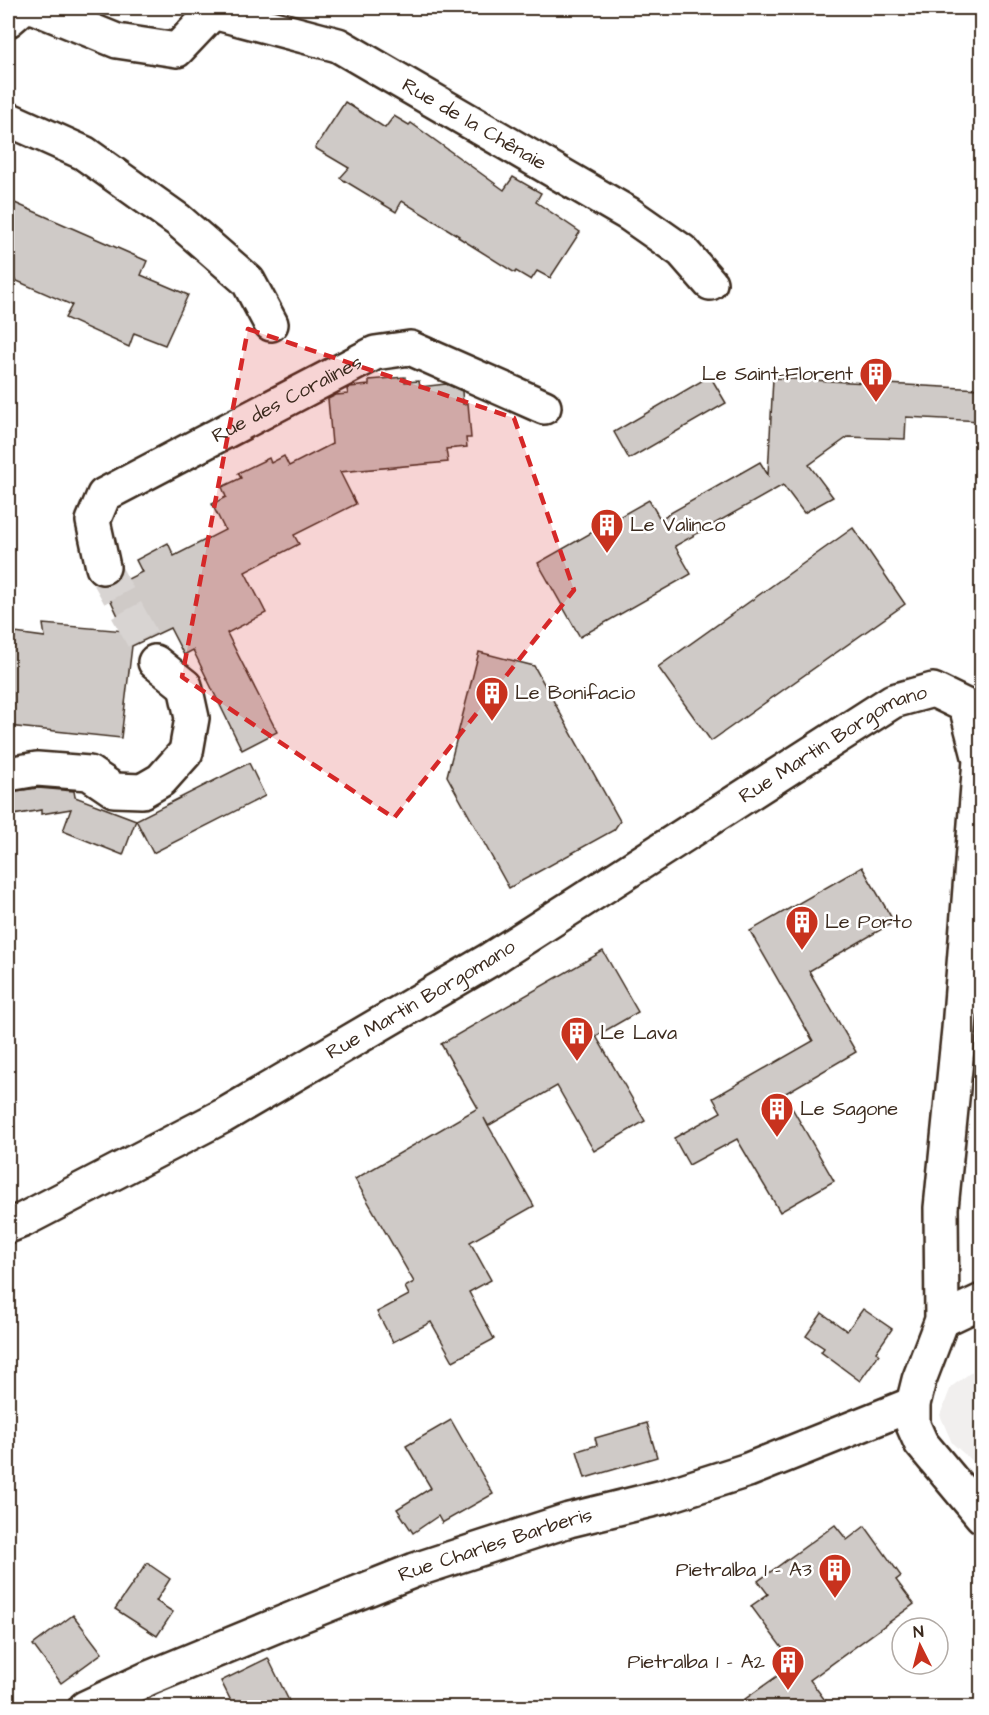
<svg xmlns="http://www.w3.org/2000/svg" width="989" height="1715" font-family="'Architects Daughter',sans-serif">
  <rect width="100%" height="100%" fill="#fff"/>
  <filter id="ink" filterUnits="userSpaceOnUse"><feTurbulence type="fractalNoise" baseFrequency=".0167" numOctaves="2"/><feDisplacementMap in="SourceGraphic" scale="12" xChannelSelector="R" yChannelSelector="G"/><feConvolveMatrix kernelMatrix="1 2 1 2 8 2 1 2 1" color-interpolation-filters="sRGB"/></filter>
  <g filter="url(#ink)">
    <path fill="#f1efee" d="M981,1365V1469L952,1443L940,1415L951,1387Z"/>
    <g fill="#cfcac7" stroke="#3b2a1e" stroke-width="1.5">
      <path d="M345,102L385,128L394,116L409,125L411,123L504,190L513,177L541,193L536,202L580,232L550,278L537,271L531,280L516,271L515,273L458,237L459,236L402,201L396,212L340,178L349,168L315,148Z"/>
      <path d="M8,200L147,261L141,275L188,295L165,345L134,333L129,347L65,318L72,305L8,277Z"/>
      <path d="M710,376L726,403L629,459L614,432Z"/>
      <path d="M405,377V382L419,381L420,387L446,384L462,391L463,404L468,403L471,438H466L467,447L446,449L448,462L340,472L356,504L294,535L299,544L245,572L266,613L227,633L277,732L242,750L193,650L184,655L170,628L132,646L121,738L8,726V632L45,637L43,624L125,631L106,590L142,572L136,560L168,543L174,556L225,530L212,504L226,497L222,487L241,478L238,473L269,458L271,463L284,456L289,466L332,444L328,399L336,395L348,394L347,389L350,387L369,385V380Z"/>
      <path d="M773,378L981,389V421L906,417L905,439L848,437L809,465L833,497L804,513L783,485L675,546L691,574L580,637L538,563L649,500L660,519L760,462L768,475Z"/>
      <path d="M853,528L905,604L711,741L658,667Z"/>
      <path d="M479,652L534,666L620,821L614,830L509,888L447,776Z"/>
      <path d="M249,763L265,796L153,853L136,820Z"/>
      <path d="M38,788L74,791L75,797L136,820L123,855L63,831L71,809L41,814V810L8,816V792Z"/>
      <path d="M862,867L894,922L809,971L856,1052L784,1094L834,1181L780,1212L737,1139L689,1165L674,1138L721,1112L713,1098L813,1041L750,931Z"/>
      <path d="M603,951L638,1012L596,1036L645,1121L594,1151L557,1086L488,1126L484,1118L534,1206L470,1242L491,1280L469,1292L494,1339L453,1361L431,1322L393,1342L377,1312L409,1295L405,1287L414,1282L355,1179L478,1108L441,1044Z"/>
      <path d="M863,1309L892,1329L876,1352L879,1354L860,1381L821,1352L824,1348L806,1336L822,1313L847,1331Z"/>
      <path d="M451,1420L493,1494L442,1523L438,1516L413,1533L397,1509L431,1488L406,1446Z"/>
      <path d="M647,1423L657,1457L585,1478L577,1451L597,1445L595,1438Z"/>
      <path d="M835,1525L847,1540L865,1526L901,1576L896,1580L914,1604L810,1680L830,1707H734L794,1664L751,1606L768,1594L758,1581Z"/>
      <path d="M147,1563L170,1579L156,1601L173,1612L157,1636L115,1609Z"/>
      <path d="M73,1615L102,1653L61,1683L33,1645Z"/>
      <path d="M268,1658L292,1707H234L221,1681Z"/>
    </g>
    <g fill="none" stroke-linecap="round" stroke-linejoin="round">
      <path stroke="#d8d4d2" stroke-width="33" stroke-dasharray="33 16" stroke-linecap="butt" d="M103,567L155,662"/>
      <defs>
        <g id="minor">
          <path d="M36,8L117,41L177,50L213,12"/>
          <path id="s1" d="M207,8L213,12L338,45L629,214L682,251L710,283"/>
          <path d="M8,20L22,8"/>
          <path d="M8,119L84,153L178,220L248,281L271,324"/>
          <path id="s2" d="M103,567L93,521L104,495L375,353L410,348L544,407"/>
          <path d="M8,774L37,769L89,773L114,790L142,791L161,780L186,752L192,718L185,686L155,662"/>
          <path id="s3" d="M8,1226L23,1220L223,1116L491,959L893,701L933,690L966,706L980,760L959,1029L941,1208L942,1320L919,1380L913,1404V1425L921,1443L982,1516"/>
          <path d="M942,1320L982,1301"/>
          <path id="s4" d="M85,1708L149,1678L297,1617L415,1570L569,1520L663,1497L748,1470L913,1404"/>
        </g>
      </defs>
      <use href="#minor" stroke="#3b2a1e" stroke-width="38"/>
      <use href="#minor" stroke="#fff" stroke-width="33"/>
    </g>
  </g>
  <path fill="#d62828" fill-opacity="0.2" stroke="#d62828" stroke-width="4.5" stroke-dasharray="12 8" stroke-linejoin="round" d="M248,329L514,418L574,590L394,818L182,677Z"/>
  <defs>
    <symbol id="building-pin" viewBox="-11 -11 22 30"><path d="M0 17L-7.5 6A9.5 9.5 0 1 1 7.5 6Z" fill="#c8321e" stroke="#fff"/><path d="M-4-6H4V6H1V3H-1V6H-4ZM-2.5-4.3h1.7v1.8h-1.7ZM.8-4.3h1.7v1.8H.8ZM-2.5-1h1.7V.8h-1.7ZM.8-1h1.7V.8H.8Z" fill="#fff"/></symbol>
  </defs>
  <g fill-rule="evenodd">
    <use href="#building-pin" x="857" y="355" width="38" height="52"/>
    <use href="#building-pin" x="588" y="506" width="38" height="52"/>
    <use href="#building-pin" x="473" y="674" width="38" height="52"/>
    <use href="#building-pin" x="783" y="903" width="38" height="52"/>
    <use href="#building-pin" x="558" y="1014" width="38" height="52"/>
    <use href="#building-pin" x="758" y="1090" width="38" height="52"/>
    <use href="#building-pin" x="816" y="1551" width="38" height="52"/>
    <use href="#building-pin" x="769" y="1643" width="38" height="52"/>
  </g>
  <g text-anchor="middle" dominant-baseline="central" stroke-width="5" stroke-linejoin="round" paint-order="stroke">
    <g font-size="20" fill="#3b2a1e" stroke="#fff">
      <text stroke="none"><textPath href="#s1" startOffset="294">Rue de la Chênaie</textPath></text>
      <text stroke="none"><textPath href="#s2" startOffset="282">Rue des Coralines</textPath></text>
      <text stroke="none"><textPath href="#s3" startOffset="957">Rue Martin Borgomano</textPath></text>
      <text stroke="none"><textPath href="#s3" startOffset="471">Rue Martin Borgomano</textPath></text>
      <text stroke="none"><textPath href="#s4" startOffset="442">Rue Charles Barberis</textPath></text>
    </g>
    <g font-size="20" fill="#3b2a1e" stroke="#fff" text-anchor="start">
      <text x="853" y="374" text-anchor="end">Le Saint-Florent</text>
      <text x="630" y="525">Le Valinco</text>
      <text x="515" y="693">Le Bonifacio</text>
      <text x="825" y="922">Le Porto</text>
      <text x="600" y="1033">Le Lava</text>
      <text x="800" y="1109">Le Sagone</text>
      <text x="812" y="1570" text-anchor="end">Pietralba 1 - A3</text>
      <text x="765" y="1662" text-anchor="end">Pietralba 1 - A2</text>
    </g>
  </g>
  <rect width="989" height="1715" fill="none" stroke="#fff" stroke-width="30"/>
  <rect x="15" y="15" width="959" height="1685" fill="none" stroke="#3b2a1e" stroke-width="2" filter="url(#ink)"/>
  <g transform="translate(920 1646) rotate(354)"><circle r="28" fill="#ffffff" stroke="#b1aaa5" stroke-width="1.5"/>
  <path d="M0-4.5L10 22L0 15L-10 22Z" fill="#c8321e"/>
  <text y="-9" font-size="16" font-weight="bold" text-anchor="middle" fill="#3b2a1e">N</text>
  </g>
</svg>
